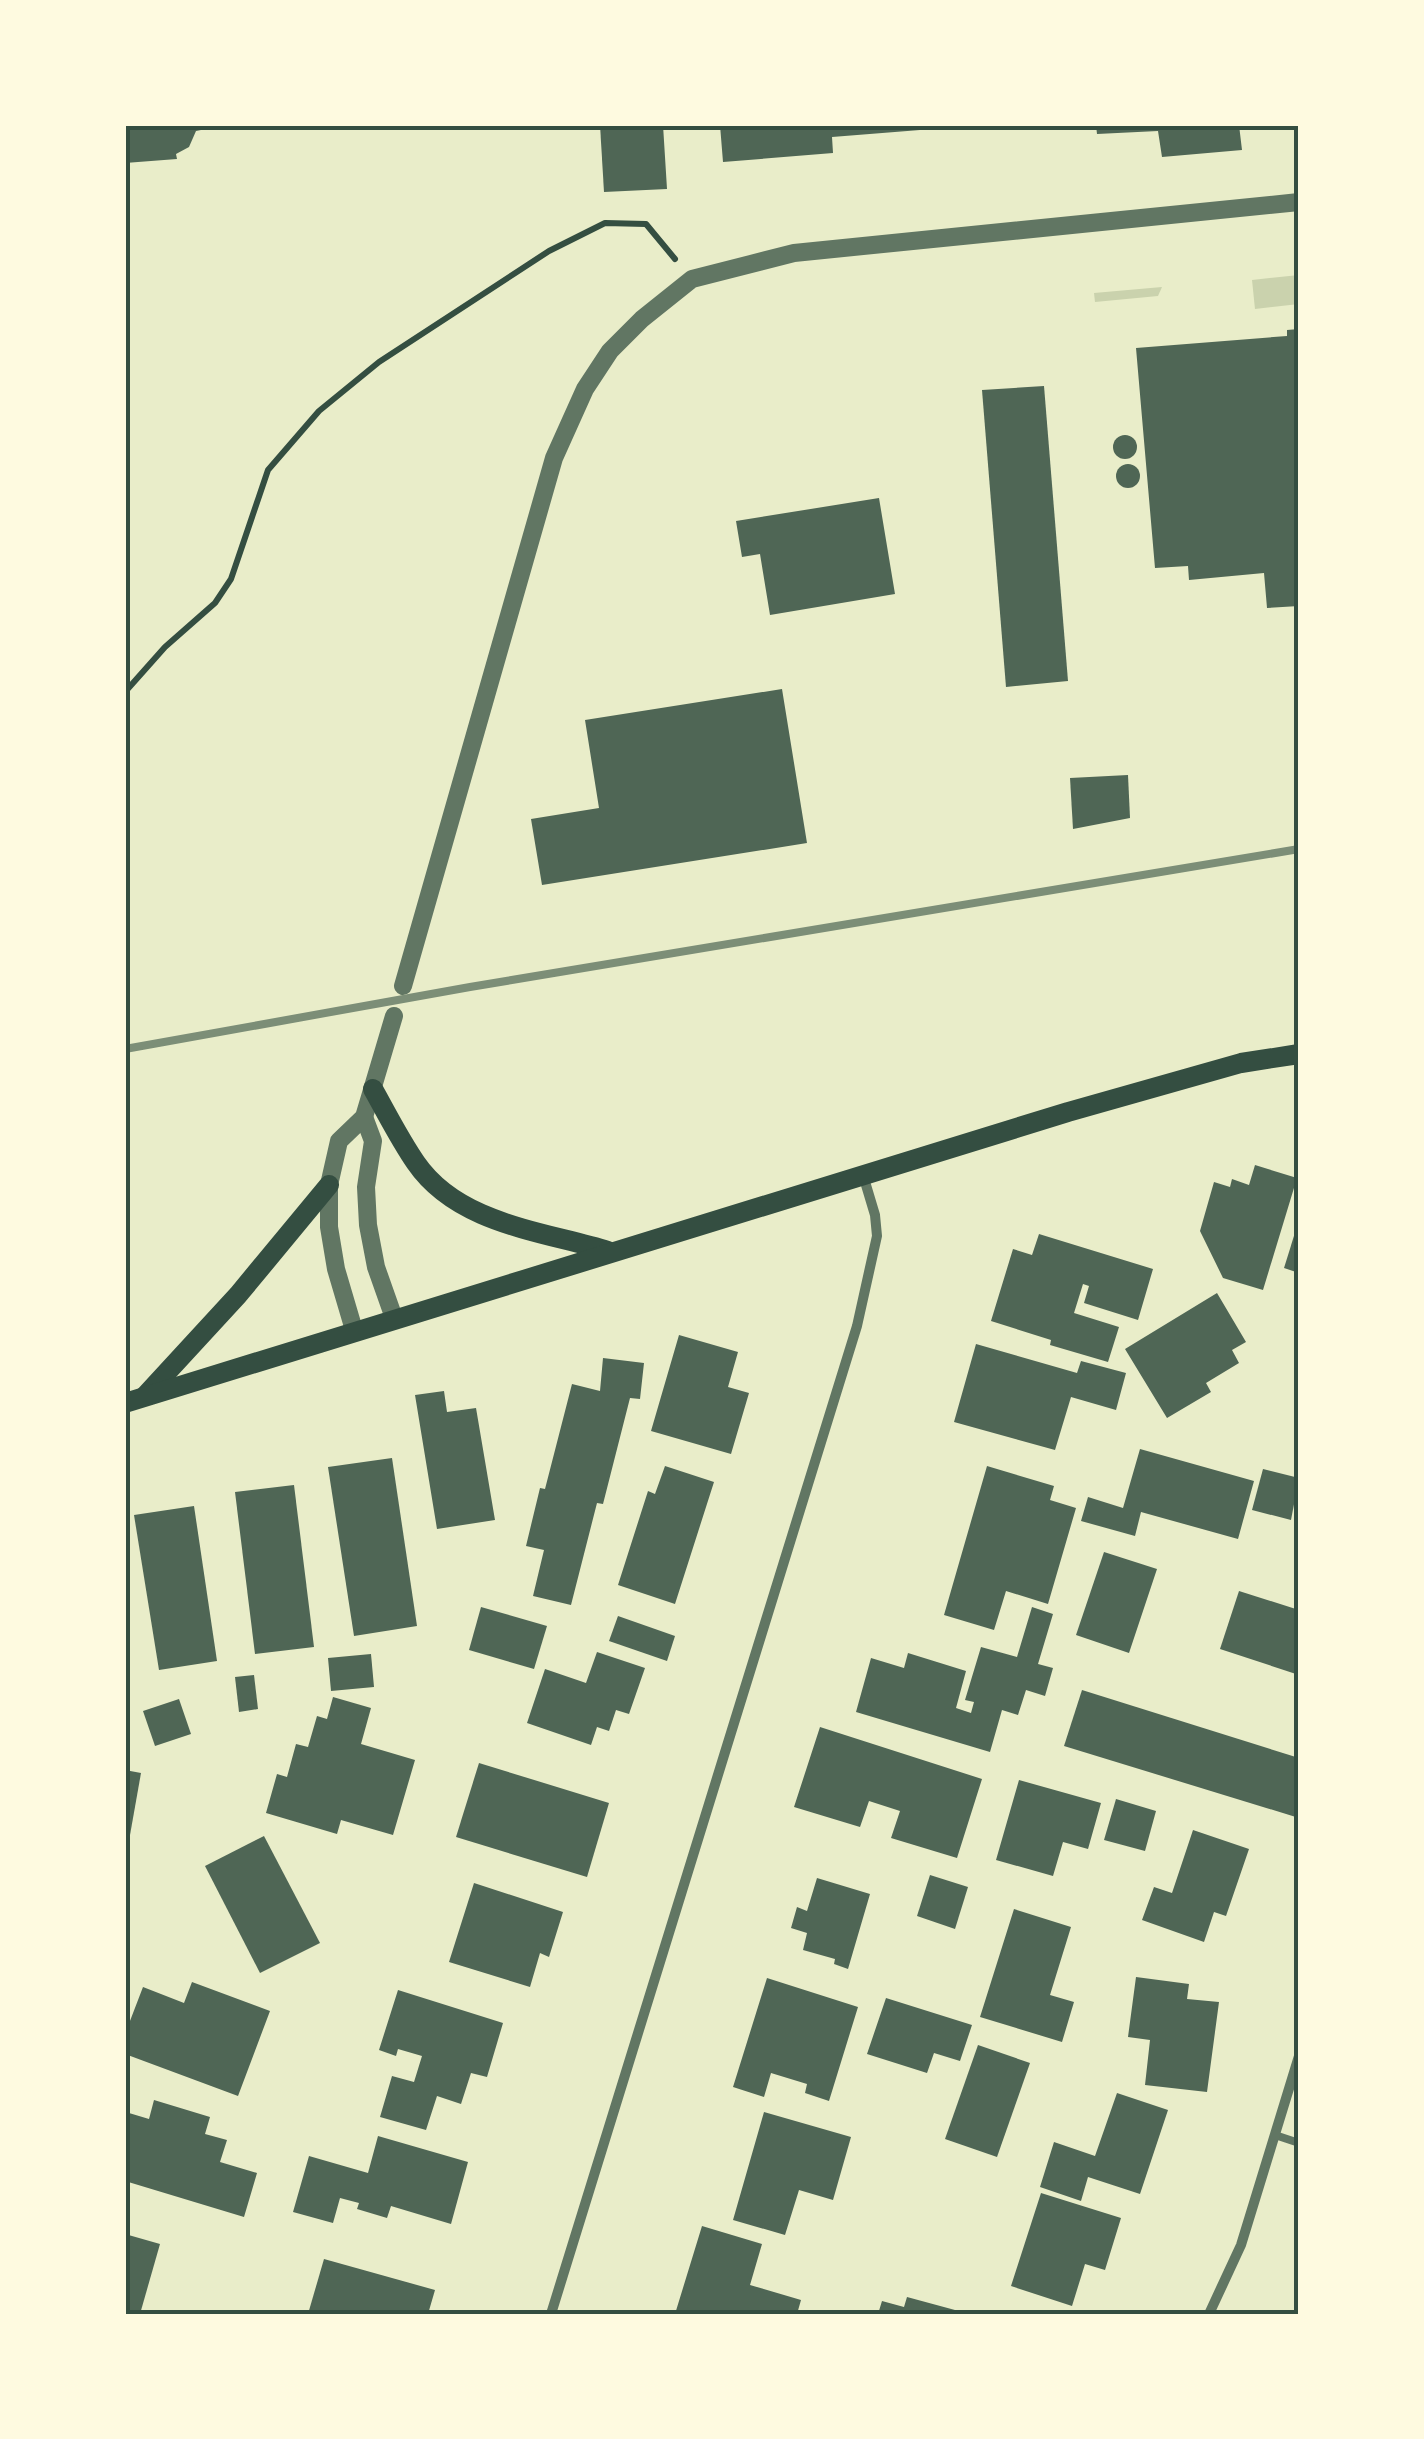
<svg xmlns="http://www.w3.org/2000/svg" width="1424" height="2439" font-family="'Fira Sans Condensed',sans-serif">
  <rect width="100%" height="100%" fill="#e9edc9"/>
  <g fill="#cad2ad">
    <path d="M1299,275V304L1255,309L1252,280Z"/>
    <path d="M1162,287L1158,296L1095,302L1094,293Z"/>
  </g>
  <g fill="#4f6655">
    <path d="M125,125H200L201,130L196,131L189,147L176,154L177,159L125,163Z"/>
    <path d="M600,125H663L667,189L604,192Z"/>
    <path d="M720,125H945V128L832,137L833,153L723,162Z"/>
    <path d="M1096,125H1239L1242,150L1162,157L1158,131L1097,134Z"/>
    <path d="M1299,329V606L1267,608L1264,573L1189,580L1188,566L1155,568L1136,348L1287,336V330Z"/>
    <path d="M1044,386L1068,681L1006,687L982,390Z"/>
    <circle cx="1125" cy="447" r="12"/>
    <circle cx="1128" cy="476" r="12"/>
    <path d="M879,498L895,594L770,615L760,554L742,557L736,521Z"/>
    <path d="M782,689L807,843L542,885L531,819L599,808L585,720Z"/>
    <path d="M1128,775L1130,818L1073,829L1070,778Z"/>
    <path d="M1255,1165L1297,1178L1263,1290L1223,1278L1200,1231L1214,1182L1230,1187L1232,1179L1249,1185Z"/>
    <path d="M1298,1223L1299,1224V1273L1284,1268Z"/>
    <path d="M1039,1234L1153,1269L1138,1320L1084,1303L1089,1286L1083,1284L1074,1313L1119,1327L1108,1362L1050,1345L1051,1340L991,1321L1013,1249L1032,1255Z"/>
    <path d="M1217,1293L1246,1342L1232,1350L1239,1363L1206,1383L1211,1392L1167,1418L1125,1349Z"/>
    <path d="M679,1335L738,1352L728,1387L749,1393L731,1454L651,1431Z"/>
    <path d="M976,1344L1077,1373L1081,1361L1126,1373L1116,1410L1071,1397L1055,1450L954,1422Z"/>
    <path d="M603,1358L644,1363L640,1399L630,1398L603,1504L597,1503L571,1605L533,1596L544,1550L526,1546L540,1488L545,1489L572,1384L600,1391Z"/>
    <path d="M444,1391L447,1412L476,1408L495,1520L437,1529L415,1395Z"/>
    <path d="M1140,1449L1254,1481L1238,1539L1141,1512L1135,1536L1081,1521L1088,1497L1123,1508Z"/>
    <path d="M392,1458L417,1626L354,1636L328,1467Z"/>
    <path d="M665,1466L714,1482L675,1604L618,1585L648,1491L655,1494Z"/>
    <path d="M987,1466L1054,1486L1050,1500L1076,1508L1048,1604L1006,1591L994,1630L944,1615Z"/>
    <path d="M1263,1469L1299,1478L1291,1520L1252,1510Z"/>
    <path d="M294,1485L314,1647L255,1654L235,1492Z"/>
    <path d="M194,1506L217,1661L159,1670L134,1515Z"/>
    <path d="M1104,1552L1157,1569L1129,1653L1076,1635Z"/>
    <path d="M1239,1591L1299,1610V1675L1220,1649Z"/>
    <path d="M481,1607L547,1626L534,1669L469,1650Z"/>
    <path d="M1032,1607L1053,1614L1038,1664L1053,1668L1045,1696L1026,1690L1018,1715L1002,1710L990,1752L856,1712L871,1658L904,1668L908,1653L966,1671L956,1708L971,1713L974,1702L965,1700L981,1647L1017,1657Z"/>
    <path d="M618,1616L675,1636L667,1661L609,1641Z"/>
    <path d="M597,1652L645,1668L629,1714L616,1710L609,1731L597,1727L591,1745L527,1723L545,1669L586,1683Z"/>
    <path d="M371,1654L374,1687L331,1691L328,1658Z"/>
    <path d="M254,1675L258,1709L239,1712L235,1677Z"/>
    <path d="M1082,1690L1299,1758V1818L1064,1746Z"/>
    <path d="M333,1697L371,1708L361,1744L415,1760L393,1835L341,1820L337,1834L266,1813L277,1774L287,1777L296,1744L308,1747L317,1716L327,1719Z"/>
    <path d="M179,1699L191,1734L155,1746L143,1711Z"/>
    <path d="M820,1727L982,1779L957,1858L891,1838L900,1811L869,1801L860,1827L794,1807Z"/>
    <path d="M479,1763L609,1803L587,1877L456,1837Z"/>
    <path d="M125,1770L141,1773L127,1852H125Z"/>
    <path d="M1019,1780L1101,1803L1088,1849L1063,1842L1053,1876L996,1860Z"/>
    <path d="M1116,1799L1156,1811L1145,1851L1104,1840Z"/>
    <path d="M1193,1830L1249,1849L1226,1916L1214,1912L1204,1942L1142,1920L1154,1887L1172,1893Z"/>
    <path d="M264,1836L320,1943L260,1973L205,1866Z"/>
    <path d="M930,1875L968,1887L955,1929L917,1916Z"/>
    <path d="M817,1878L870,1894L848,1969L834,1964L835,1959L803,1950L807,1933L791,1928L797,1907L807,1911Z"/>
    <path d="M474,1883L563,1912L549,1957L540,1953L530,1987L449,1962Z"/>
    <path d="M1014,1909L1071,1927L1050,1995L1074,2002L1062,2042L980,2017Z"/>
    <path d="M1136,1977L1189,1984L1187,1999L1219,2002L1207,2092L1145,2085L1150,2040L1128,2037Z"/>
    <path d="M767,1978L858,2007L829,2101L805,2093L807,2084L771,2073L764,2097L733,2087Z"/>
    <path d="M192,1982L270,2011L238,2096L125,2054V2034L143,1987L184,2003Z"/>
    <path d="M398,1990L503,2023L487,2077L471,2073L461,2104L437,2096L426,2130L380,2117L392,2076L414,2082L422,2056L398,2049L396,2056L379,2050Z"/>
    <path d="M886,1998L972,2025L960,2061L934,2053L927,2073L867,2054Z"/>
    <path d="M978,2045L1030,2063L997,2157L945,2139Z"/>
    <path d="M1117,2093L1168,2110L1140,2194L1088,2177L1081,2201L1040,2187L1054,2142L1095,2156Z"/>
    <path d="M154,2100L210,2117L205,2134L227,2140L220,2162L257,2173L244,2217L125,2181V2124L129,2113L149,2119Z"/>
    <path d="M764,2112L851,2137L833,2200L799,2190L785,2235L733,2220Z"/>
    <path d="M378,2136L468,2162L451,2224L391,2206L387,2218L357,2209L359,2203L340,2198L333,2223L293,2212L309,2156L368,2173Z"/>
    <path d="M1041,2193L1121,2218L1105,2270L1085,2264L1072,2306L1011,2286Z"/>
    <path d="M702,2226L762,2244L750,2285L801,2300L797,2314H675Z"/>
    <path d="M125,2234L160,2244L140,2314H125Z"/>
    <path d="M324,2259L435,2290L428,2314H308Z"/>
    <path d="M907,2297L966,2313V2314H878L882,2301L904,2307Z"/>
  </g>
  <g fill="none" stroke-linecap="round" stroke-linejoin="round">
    <path stroke="#344e41" stroke-width="6" d="M125,692L165,647L215,603L231,579L268,470L319,411L379,362L549,251L605,223L646,224L675,259"/>
    <path stroke="#617663" stroke-width="8" d="M1275,2135L1299,2143"/>
    <g stroke="#617663" stroke-width="10">
      <path d="M551,2314L857,1326L877,1236L875,1215L863,1175"/>
      <path d="M1209,2314L1241,2245L1299,2056"/>
    </g>
    <g stroke="#617663" stroke-width="18">
      <path d="M403,986L554,458L585,389L610,351L642,319L692,279L794,253L1299,202"/>
      <path d="M364,1117L373,1141L366,1187L368,1225L376,1267L394,1318"/>
      <path d="M354,1330L336,1269L329,1227V1185L339,1141L364,1117L394,1016"/>
    </g>
    <g stroke="#344e41" stroke-width="20">
      <path d="M373,1089C387,1114 400,1140 416,1163C458,1224 542,1231 608,1251"/>
      <path d="M145,1396L238,1295L329,1185"/>
      <path d="M125,1403L1068,1112L1241,1063L1299,1054"/>
    </g>
    <path stroke="#7c8e77" stroke-width="8" d="M125,1049L470,987L1299,849"/>
  </g>
  <rect width="1424" height="2439" fill="none" stroke="#fefae0" stroke-width="255"/>
  <rect x="128" y="128" width="1168" height="2184" fill="none" stroke="#344e41" stroke-width="4"/>
</svg>
